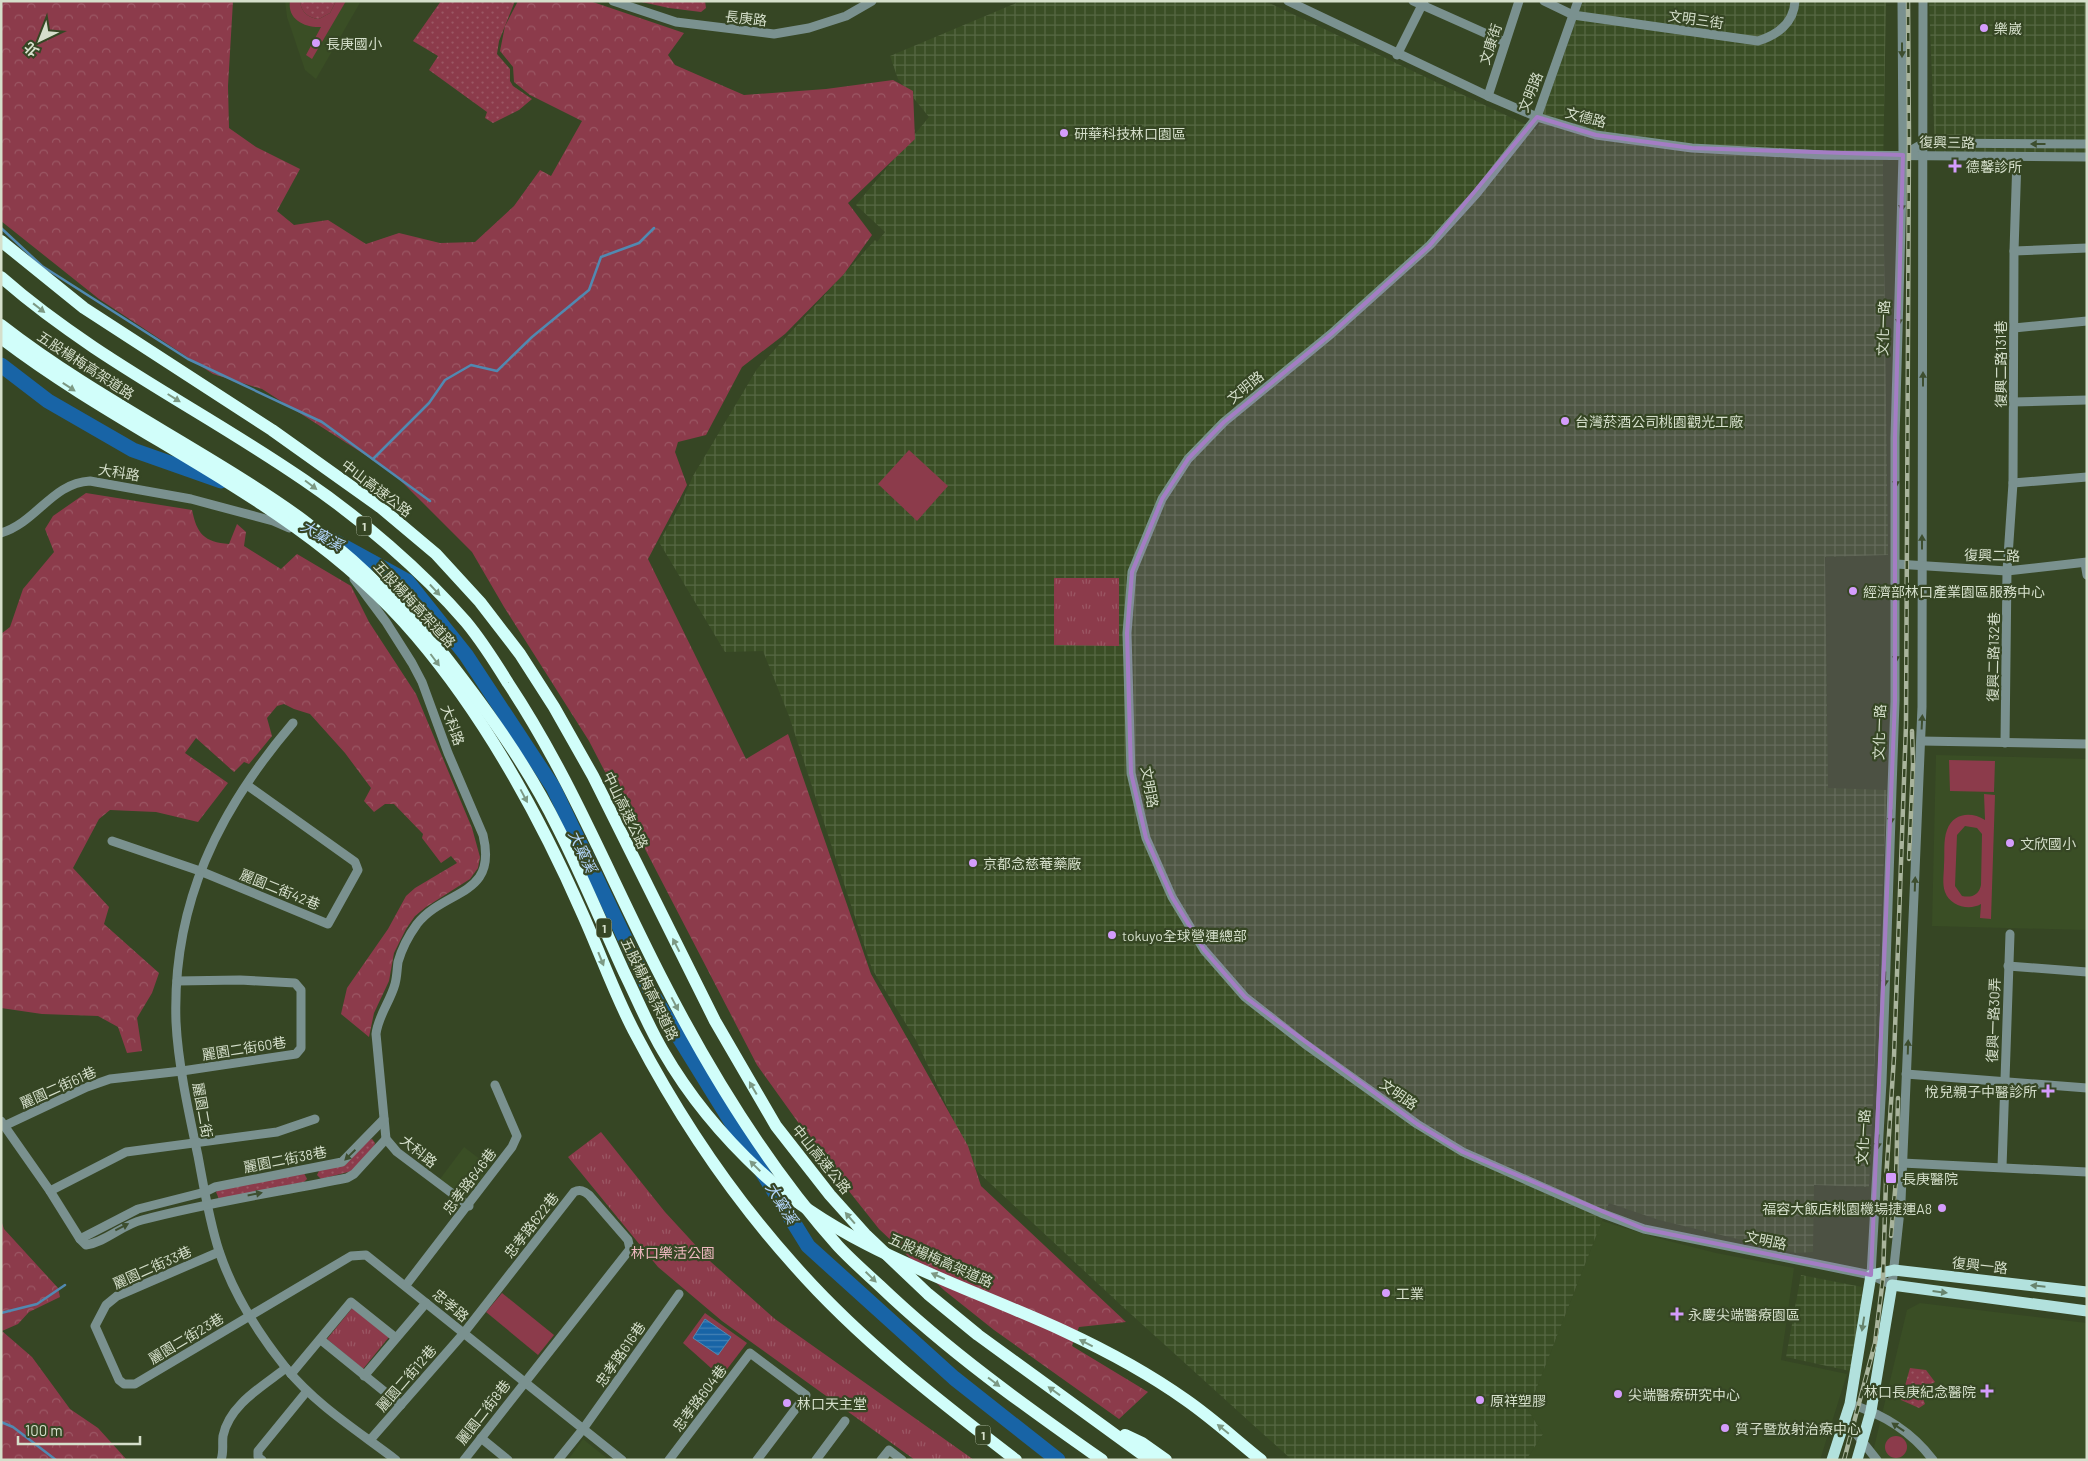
<svg xmlns="http://www.w3.org/2000/svg" width="2088" height="1461" font-family="Barlow,'Noto Sans TC',sans-serif">
  <defs>
    <pattern id="industrial-grid" width="8" height="8" patternUnits="userSpaceOnUse" patternTransform="scale(1.25)"><rect width="8" height="8" fill="#3a4e25"/><path d="M0 4h8M4 0v8" fill="none" stroke="#566743"/></pattern>
    <pattern id="grass-dots" width="8" height="8" patternUnits="userSpaceOnUse" patternTransform="scale(1.25)"><rect width="8" height="8" fill="#8c3b4b"/><path d="M2 2h.1M6 6h.1" fill="none" stroke="#9b5764" stroke-width="1.8" stroke-linecap="round"/></pattern>
    <pattern id="forest-crowns" width="20" height="18" patternUnits="userSpaceOnUse" patternTransform="scale(1.25)"><rect width="20" height="18" fill="#8c3b4b"/><path d="M2 6a3 3 0 1 1 6 0M12 15a3 3 0 1 1 6 0" fill="none" stroke="#9b5764"/></pattern>
    <pattern id="park-tufts" width="24" height="20" patternUnits="userSpaceOnUse" patternTransform="scale(1.25)"><rect width="24" height="20" fill="#8c3b4b"/><path d="M3 7l-1-3M5 7V3M7 7l1-3M15 17l-1-3M17 17v-4M19 17l1-3" fill="none" stroke="#9b5764"/></pattern>
    <pattern id="water-rules" width="6" height="5" patternUnits="userSpaceOnUse" patternTransform="scale(1.25)"><rect width="6" height="5" fill="#1864a6"/><path d="M0 2.5h6" fill="none" stroke="#4481b5"/></pattern>
  </defs>
  <rect width="100%" height="100%" fill="#364624"/>
  <g fill="#3a4e25">
    <path d="M285,1H361L316,79L305,70L287,17Z"/>
    <path d="M1936,755L2087,759V930L1932,926Z"/>
    <path d="M464,1147L490,1167L469,1195L464,1197L440,1179Z"/>
    <path d="M1602,1221L1657,1238L1716,1253L1794,1268L1781,1360L1847,1374L1820,1460H1526L1543,1434L1528,1410Z"/>
    <path d="M1920,1303L2087,1323V1460H1871L1907,1310Z"/>
    <path d="M583,1439L609,1460H568Z"/>
  </g>
  <g fill="url(#industrial-grid)">
    <path d="M1021,1H1265L1537,130L1583,1H1886L1883,170L1888,555L1825,557L1828,788L1887,790L1869,1187L1814,1185L1813,1252L1796,1253L1659,1220L1609,1203L1528,1410L1543,1434L1526,1460H1292L1122,1306L977,1171L916,1040L872,969L789,716L763,651L725,652L659,542L681,504L693,476L757,369L875,240L877,242L885,232L856,205L929,117L898,79L890,56Z"/>
    <path d="M1929,1H2087V155L1935,152Z"/>
    <path d="M1801,1275L1862,1287L1860,1326L1850,1371L1786,1357Z"/>
  </g>
  <g fill="url(#grass-dots)">
    <path d="M300,1H336L330,13L319,19C308,18 301,12 300,1Z"/>
    <path d="M441,1H515L499,41L497,54L510,69V81L513,86L532,99L519,110L493,123L485,118L487,112L429,70L438,56L413,41Z"/>
    <path d="M637,1H705L706,8L701,12L669,8Z"/>
    <path d="M372,1139L375,1143L374,1147L352,1171L321,1179L317,1175L320,1169L345,1165L367,1141Z"/>
    <path d="M304,1173L307,1179L304,1182L219,1199L216,1192L218,1190Z"/>
    <path d="M1910,1368L1926,1370L1935,1382L1931,1384L1922,1396L1925,1404L1919,1408L1901,1400Z"/>
  </g>
  <g fill="url(#forest-crowns)">
    <path d="M1,1H233L228,86L229,128L256,147L300,169L277,211L294,225L328,220L366,244L399,233L440,243L475,242L514,206L540,170L551,176L582,121L530,95L514,82L513,67L500,51L505,26L518,1H590L684,33L668,55L675,65L744,95L826,89L893,80L913,91L915,139L848,203L872,235L844,274L785,334L742,367L706,435L678,442L675,452L687,485L648,559L746,759L788,734L871,974L968,1146L981,1186L1126,1322L1079,1327L1072,1346L1148,1392L1119,1419L994,1330L945,1291L879,1229L833,1171L757,1065L589,741L504,607L472,552L392,472L262,389L213,374L99,299L1,221Z"/>
    <path d="M86,493L192,510C197,534 204,542 229,544L237,524L246,532L244,546L281,569L297,554L351,586L369,622L416,694L472,828L480,857L478,868L470,879L426,907L415,916L406,929L394,953L389,981L374,1013L369,1037L341,1014L347,988L388,929L406,896L415,888L457,863L451,856L441,863L422,838L423,834L394,804H385L374,812L364,801L371,788L345,753L310,714L294,709L284,704L277,706L267,718L272,736L249,764L244,762L234,772L196,738L185,753L228,783L198,822L156,812L110,810L99,819L73,868L109,907L104,924L159,973L152,993L137,1018L142,1051L127,1053L118,1027L98,1016L42,1014L1,1008V634L10,627L23,589L54,552L45,529L53,516Z"/>
    <path d="M1,1220L4,1229L58,1288L60,1297L29,1312L18,1324L2,1331L32,1357L70,1409L98,1428L127,1460H1Z"/>
  </g>
  <g fill="url(#park-tufts)">
    <path d="M1054,578H1119V646L1054,645Z"/>
    <path d="M601,1132L665,1212L711,1262L775,1319L974,1460H915L722,1321L658,1267L568,1157Z"/>
    <path d="M353,1307L389,1337L363,1369L327,1339Z"/>
  </g>
  <g fill="#8c3b4b" fill-rule="evenodd">
    <path d="M290,1H300C301,12 308,18 319,19L330,13L336,1H346L312,59L306,55L321,27C306,28 287,20 290,1Z"/>
    <path d="M909,450L948,486L917,521L878,484Z"/>
    <path d="M1949,760L1995,761L1994,792L1950,791Z"/>
    <path d="M1984,794L1995,795L1991,919L1980,918L1981,904C1969,911 1950,906 1945,892C1942,884 1944,873 1944,865C1945,854 1943,840 1947,830C1953,813 1971,811 1985,820ZM1965,826L1977,828L1982,834L1981,885C1979,895 1972,898 1962,896L1955,886L1957,835Z"/>
    <path d="M502,1293L554,1335L538,1355L486,1312Z"/>
    <path d="M705,1313L747,1343L721,1377L683,1343Z"/>
    <circle cx="1896" cy="1447" r="11"/>
  </g>
  <path fill="url(#water-rules)" stroke="#5189b1" d="M705,1319L731,1337L718,1355L693,1338Z"/>
  <g fill="none" stroke-linecap="round" stroke-linejoin="round">
    <g stroke="#5189b1" stroke-width="2.5">
      <path d="M1,228L42,266L188,359L322,422L430,501"/>
      <path d="M373,459L429,403L445,380L471,365L497,371L532,337L589,290L601,257L639,243L654,228"/>
      <path d="M1,1313L37,1304L65,1285"/>
      <path d="M1,1422L13,1427L56,1460"/>
    </g>
    <g stroke="#1864a6" stroke-width="15">
      <path d="M1,365L48,401L133,450L221,481"/>
      <path d="M334,541L407,581L466,655L553,787L649,989L808,1246L954,1378L1058,1460"/>
    </g>
    <g stroke="#7a918f" stroke-width="9">
      <path d="M613,1L676,22L774,34L809,28L846,16L872,1"/>
      <path d="M1288,1L1488,96L1537,117L1596,135L1692,148L1823,155L2087,157"/>
      <path d="M1413,1L1505,42"/>
      <path d="M1544,1L1573,15L1758,41C1777,35 1794,23 1795,1"/>
      <path d="M1578,1L1537,117L1477,193L1430,245L1331,334L1224,422L1188,459L1162,499L1132,572L1127,633L1131,773L1146,838L1172,897L1204,950L1245,997L1305,1044L1417,1124L1463,1152L1601,1213L1644,1229L1871,1275L1892,1285L1901,1201L1922,707L1923,1"/>
      <path d="M1397,55L1424,1"/>
      <path d="M1488,96L1519,1"/>
      <path d="M1903,155L1924,143L2087,144"/>
      <path d="M2014,251L2087,248"/>
      <path d="M2014,328L2087,321"/>
      <path d="M2013,402L2087,400"/>
      <path d="M2013,483L2087,477"/>
      <path d="M1,533C37,522 52,483 90,481L191,499L273,521L289,528"/>
      <path d="M2085,563L2087,575"/>
      <path d="M1896,564L2007,571L2087,562"/>
      <path d="M354,579L386,622L412,663L422,682L448,753L483,835C498,897 446,888 417,924C409,935 402,948 398,962C397,969 397,977 395,984C390,1002 378,1016 376,1034L386,1139L397,1152L469,1206"/>
      <path d="M293,723C218,811 172,904 176,1022C178,1064 189,1114 198,1156C204,1188 209,1220 219,1251C233,1293 258,1333 286,1368C316,1405 358,1431 396,1460"/>
      <path d="M1921,741L2087,744"/>
      <path d="M2005,743L2007,571L2013,483L2014,251L2017,158"/>
      <path d="M112,841L200,871L328,924L358,870L355,862L247,785"/>
      <path d="M2008,966L2087,972"/>
      <path d="M1906,1074L2087,1088"/>
      <path d="M1,1121L50,1191L126,1152L277,1132L315,1119"/>
      <path d="M4,1126L87,1087L110,1079L182,1071L296,1054L301,1048V990L295,983L240,980L177,981"/>
      <path d="M1902,1163L2087,1172"/>
      <path d="M2002,1167L2010,934"/>
      <path d="M50,1191L80,1239L86,1245C106,1242 122,1225 142,1220C209,1202 279,1192 347,1178L354,1174L386,1139"/>
      <path d="M80,1239L138,1209L205,1192L215,1187L342,1162L384,1119"/>
      <path d="M219,1252L117,1296L106,1305L95,1326L119,1380L124,1384H135L351,1256L366,1255L622,1460"/>
      <path d="M1871,1275L1882,1082L1895,701V438L1903,155L1902,1"/>
      <path d="M406,1285L512,1147L517,1136L495,1085"/>
      <path d="M321,1340L401,1405"/>
      <path d="M291,1374L351,1302L396,1338"/>
      <path d="M364,1376L426,1303"/>
      <path d="M1850,1404C1883,1414 1912,1432 1933,1460"/>
      <path d="M1846,1421L1877,1460"/>
      <path d="M481,1438L508,1460"/>
      <path d="M370,1440L463,1334L574,1192C580,1189 584,1191 589,1195L628,1240L630,1249L464,1460"/>
      <path d="M221,1460C224,1452 222,1444 223,1436C229,1405 263,1386 286,1368"/>
      <path d="M262,1460L258,1457V1451L307,1391"/>
      <path d="M558,1460L583,1429L679,1294"/>
      <path d="M669,1460L750,1353L806,1395L757,1460"/>
      <path d="M816,1460L845,1421"/>
      <path d="M881,1460L889,1450L902,1460"/>
    </g>
    <g stroke="#b2e1dd" stroke-width="11">
      <path d="M1832,1460L1850,1404L1871,1275L1894,1270L2087,1292"/>
      <path d="M1857,1460L1871,1411L1892,1285L2087,1311"/>
    </g>
    <g stroke="#d1fefa" stroke-width="12">
      <path d="M1,241L84,308L272,430L380,507L436,554L480,602L520,654L554,707L593,776L715,1021L776,1126L830,1195L865,1234L928,1294L978,1335L1150,1460"/>
      <path d="M1,277C93,358 204,411 304,480C360,518 421,570 466,622C481,640 495,662 508,683C570,776 610,878 661,977C710,1073 766,1165 838,1246C851,1260 866,1273 880,1286C948,1351 1025,1406 1102,1460"/>
      <path d="M1,338C137,442 303,502 416,636C485,717 540,817 583,915C601,955 615,996 636,1035C679,1117 732,1196 794,1265C859,1339 938,1400 1016,1460"/>
      <path d="M1125,1435L1142,1443L1166,1460"/>
    </g>
    <defs>
      <g id="rail">
        <path d="M1909,859L1913,764L1912,731"/>
        <path d="M1891,1236L1896,1180L1898,1098"/>
        <path d="M1844,1460L1875,1343L1883,1278L1886,1180L1894,1057L1906,725L1909,138L1908,1"/>
      </g>
    </defs>
    <use href="#rail" stroke="#a9b49c" stroke-width="4.5"/>
    <use href="#rail" stroke="#364624" stroke-width="2.5" stroke-dasharray="8" stroke-linecap="butt"/>
    <path stroke="#d1fefa" stroke-width="12" d="M1,325C96,399 206,450 303,520C338,546 371,576 401,607C413,620 426,632 437,646C482,703 526,763 558,828C582,875 602,924 624,972C637,998 648,1026 663,1051C689,1096 724,1138 762,1173C843,1249 964,1285 1064,1331C1105,1350 1148,1373 1186,1400C1212,1418 1236,1440 1261,1460"/>
  </g>
  <defs><path id="oneway-solid" d="M-6-.8H1V-3.2L6.5 0L1 3.2V.8H-6Z" transform="scale(1.25)"/></defs>
  <g fill="#3d4e2f">
    <use href="#oneway-solid" transform="translate(1902 50) rotate(90)"/>
    <use href="#oneway-solid" transform="translate(2038 144) rotate(180)"/>
    <use href="#oneway-solid" transform="translate(1902 204) rotate(92)"/>
    <use href="#oneway-solid" transform="translate(1899 318) rotate(92)"/>
    <use href="#oneway-solid" transform="translate(1923 379) rotate(-90)"/>
    <use href="#oneway-solid" transform="translate(1896 480) rotate(90)"/>
    <use href="#oneway-solid" transform="translate(1922 542) rotate(-90)"/>
    <use href="#oneway-solid" transform="translate(1896 655) rotate(90)"/>
    <use href="#oneway-solid" transform="translate(1922 722) rotate(-87)"/>
    <use href="#oneway-solid" transform="translate(1891 817) rotate(92)"/>
    <use href="#oneway-solid" transform="translate(1915 884) rotate(-88)"/>
    <use href="#oneway-solid" transform="translate(1885 979) rotate(92)"/>
    <use href="#oneway-solid" transform="translate(1908 1047) rotate(-88)"/>
    <use href="#oneway-solid" transform="translate(1878 1142) rotate(93)"/>
    <use href="#oneway-solid" transform="translate(350 1155) rotate(136)"/>
    <use href="#oneway-solid" transform="translate(255 1194) rotate(-11)"/>
    <use href="#oneway-solid" transform="translate(122 1227) rotate(-27)"/>
    <use href="#oneway-solid" transform="translate(1898 1427) rotate(-146)"/>
  </g>
  <g fill="#7c9984">
    <use href="#oneway-solid" transform="translate(39 308) rotate(38)"/>
    <use href="#oneway-solid" transform="translate(69 387) rotate(33)"/>
    <use href="#oneway-solid" transform="translate(174 398) rotate(32)"/>
    <use href="#oneway-solid" transform="translate(311 485) rotate(37)"/>
    <use href="#oneway-solid" transform="translate(435 590) rotate(47)"/>
    <use href="#oneway-solid" transform="translate(435 660) rotate(53)"/>
    <use href="#oneway-solid" transform="translate(524 796) rotate(62)"/>
    <use href="#oneway-solid" transform="translate(676 945) rotate(-117)"/>
    <use href="#oneway-solid" transform="translate(601 959) rotate(68)"/>
    <use href="#oneway-solid" transform="translate(675 1004) rotate(62)"/>
    <use href="#oneway-solid" transform="translate(753 1088) rotate(-120)"/>
    <use href="#oneway-solid" transform="translate(755 1166) rotate(-135)"/>
    <use href="#oneway-solid" transform="translate(850 1218) rotate(-131)"/>
    <use href="#oneway-solid" transform="translate(938 1276) rotate(-156)"/>
    <use href="#oneway-solid" transform="translate(871 1277) rotate(44)"/>
    <use href="#oneway-solid" transform="translate(1086 1343) rotate(-153)"/>
    <use href="#oneway-solid" transform="translate(994 1382) rotate(37)"/>
    <use href="#oneway-solid" transform="translate(1054 1391) rotate(-144)"/>
    <use href="#oneway-solid" transform="translate(1223 1429) rotate(-141)"/>
  </g>
  <g fill="#68846e">
    <use href="#oneway-solid" transform="translate(2038 1286) rotate(-174)"/>
    <use href="#oneway-solid" transform="translate(1940 1292) rotate(7)"/>
    <use href="#oneway-solid" transform="translate(1863 1324) rotate(99)"/>
  </g>
  <path fill="#a47dc4" fill-opacity="0.2" stroke="#a47dc4" stroke-width="4" stroke-linejoin="round" d="M1537,117L1596,135L1692,148L1903,155L1895,438V701L1871,1275L1644,1229L1463,1152L1417,1124L1245,997L1204,950L1172,897L1146,838L1131,773L1127,633L1132,572L1162,499L1188,459L1224,422L1331,334L1430,245Z"/>
  <g fill="#d49cfc" stroke="#364624" stroke-width="2">
    <circle cx="1984" cy="28" r="5"/>
    <circle cx="316" cy="43" r="5"/>
    <circle cx="1064" cy="133" r="5"/>
    <path d="M1952.5 158.5h5v5h5v5h-5v5h-5v-5h-5v-5h5z"/>
    <circle cx="1565" cy="421" r="5"/>
    <circle cx="1853" cy="591" r="5"/>
    <circle cx="2010" cy="843" r="5"/>
    <circle cx="973" cy="863" r="5"/>
    <circle cx="1112" cy="935" r="5"/>
    <path d="M2045.5 1083.5h5v5h5v5h-5v5h-5v-5h-5v-5h5z"/>
    <rect x="1885" y="1172" width="12" height="12" rx="2.5"/>
    <circle cx="1942" cy="1208" r="5"/>
    <circle cx="1386" cy="1293" r="5"/>
    <path d="M1674.5 1306.5h5v5h5v5h-5v5h-5v-5h-5v-5h5z"/>
    <path d="M1984.5 1383.5h5v5h5v5h-5v5h-5v-5h-5v-5h5z"/>
    <circle cx="1618" cy="1394" r="5"/>
    <circle cx="1480" cy="1400" r="5"/>
    <circle cx="787" cy="1403" r="5"/>
    <circle cx="1725" cy="1428" r="5"/>
  </g>
  <g text-anchor="middle" dominant-baseline="central" stroke-width="4.5" stroke-linejoin="round" paint-order="stroke">
    <g fill="#364624" stroke="#a5b199" stroke-width="1">
      <rect x="356.5" y="516.5" width="15" height="19" rx="4"/>
      <rect x="596.5" y="918.5" width="15" height="19" rx="4"/>
      <rect x="975.5" y="1425.5" width="15" height="19" rx="4"/>
    </g>
    <g font-size="12" font-weight="bold" fill="#d5dfcb">
      <text x="364" y="526">1</text>
      <text x="604" y="928">1</text>
      <text x="983" y="1435">1</text>
    </g>
    <g font-size="14" fill="#d5dfcb" stroke="#364624">
      <text transform="translate(746 18) rotate(6)">長庚路</text>
      <text transform="translate(1696 19) rotate(8)">文明三街</text>
      <text transform="translate(1490 44) rotate(-72)">文康街</text>
      <text transform="translate(1530 92) rotate(-68)">文明路</text>
      <text transform="translate(1586 117) rotate(15)">文德路</text>
      <text transform="translate(1947 142) rotate(1)">復興三路</text>
      <text transform="translate(1883 328) rotate(-88)">文化一路</text>
      <text transform="translate(2000 364) rotate(-90)">復興二路131巷</text>
      <text transform="translate(86 365) rotate(33)">五股楊梅高架道路</text>
      <text transform="translate(1245 387) rotate(-39)">文明路</text>
      <text transform="translate(119 472) rotate(9)">大科路</text>
      <text transform="translate(377 488) rotate(37)">中山高速公路</text>
      <text transform="translate(1992 555) rotate(1)">復興二路</text>
      <text transform="translate(415 604) rotate(47)">五股楊梅高架道路</text>
      <text transform="translate(1993 657) rotate(-89)">復興二路132巷</text>
      <text transform="translate(453 725) rotate(70)">大科路</text>
      <text transform="translate(1879 732) rotate(-88)">文化一路</text>
      <text transform="translate(1150 787) rotate(80)">文明路</text>
      <text transform="translate(626 810) rotate(64)">中山高速公路</text>
      <text transform="translate(280 889) rotate(22)">麗園二街42巷</text>
      <text transform="translate(650 989) rotate(64)">五股楊梅高架道路</text>
      <text transform="translate(1993 1020) rotate(-88)">復興一路30弄</text>
      <text transform="translate(244 1048) rotate(-9)">麗園二街60巷</text>
      <text transform="translate(58 1087) rotate(-24)">麗園二街61巷</text>
      <text transform="translate(1399 1094) rotate(35)">文明路</text>
      <text transform="translate(203 1110) rotate(80)">麗園二街</text>
      <text transform="translate(1863 1137) rotate(-87)">文化一路</text>
      <text transform="translate(419 1151) rotate(39)">大科路</text>
      <text transform="translate(285 1159) rotate(-11)">麗園二街38巷</text>
      <text transform="translate(822 1159) rotate(51)">中山高速公路</text>
      <text transform="translate(469 1181) rotate(-53)">忠孝路646巷</text>
      <text transform="translate(531 1225) rotate(-52)">忠孝路622巷</text>
      <text transform="translate(1766 1240) rotate(12)">文明路</text>
      <text transform="translate(941 1260) rotate(24)">五股楊梅高架道路</text>
      <text transform="translate(1980 1265) rotate(6)">復興一路</text>
      <text transform="translate(152 1267) rotate(-24)">麗園二街33巷</text>
      <text transform="translate(451 1305) rotate(40)">忠孝路</text>
      <text transform="translate(186 1338) rotate(-31)">麗園二街23巷</text>
      <text transform="translate(620 1354) rotate(-55)">忠孝路616巷</text>
      <text transform="translate(406 1378) rotate(-49)">麗園二街12巷</text>
      <text transform="translate(699 1398) rotate(-53)">忠孝路604巷</text>
      <text transform="translate(483 1412) rotate(-52)">麗園二街8巷</text>
    </g>
    <g font-size="14" fill="#d5dfcb" stroke="#364624" text-anchor="start">
      <text x="1994" y="28">樂崴</text>
      <text x="326" y="43">長庚國小</text>
      <text x="1074" y="133">研華科技林口園區</text>
      <text x="1966" y="166">德馨診所</text>
      <text x="1575" y="421">台灣菸酒公司桃園觀光工廠</text>
      <text x="1863" y="591">經濟部林口產業園區服務中心</text>
      <text x="2020" y="843">文欣國小</text>
      <text x="983" y="863">京都念慈菴藥廠</text>
      <text x="1122" y="935">tokuyo全球營運總部</text>
      <text x="2037" y="1091" text-anchor="end">悅兒親子中醫診所</text>
      <text x="1902" y="1178">長庚醫院</text>
      <text x="1932" y="1208" text-anchor="end">福容大飯店桃園機場捷運A8</text>
      <text x="1396" y="1293">工業</text>
      <text x="1688" y="1314">永慶尖端醫療園區</text>
      <text x="1976" y="1391" text-anchor="end">林口長庚紀念醫院</text>
      <text x="1628" y="1394">尖端醫療研究中心</text>
      <text x="1490" y="1400">原祥塑膠</text>
      <text x="797" y="1403">林口天主堂</text>
      <text x="1735" y="1428">質子暨放射治療中心</text>
    </g>
    <g font-size="14" fill="#efb9c0" stroke="#364624">
      <text x="673" y="1252">林口樂活公園</text>
    </g>
    <g font-size="15" font-style="italic" fill="#b2d5f9" stroke="#364624">
      <text transform="translate(322 535) rotate(29)">大窠溪</text>
      <text transform="translate(583 851) rotate(65)">大窠溪</text>
      <text transform="translate(782 1203) rotate(58)">大窠溪</text>
    </g>
  </g>
  <rect width="2088" height="1461" fill="none" stroke="#d5dfcb" stroke-width="5"/>
  <g transform="translate(40 40) rotate(223)" stroke="#364624" stroke-width="4" paint-order="stroke">
  <path d="M0-4L9 19L0 12L-9 19Z" fill="#d5dfcb"/>
  <text y="-8" font-size="14" font-weight="bold" text-anchor="middle" fill="#d5dfcb">北</text>
  </g>
  <path d="M18 1436v8h122v-8" fill="none" stroke="#d5dfcb" stroke-width="2.5"/>
  <text x="25" y="1436" font-size="15" fill="#d5dfcb" stroke="#364624" stroke-width="4" paint-order="stroke">100 m</text>
</svg>
